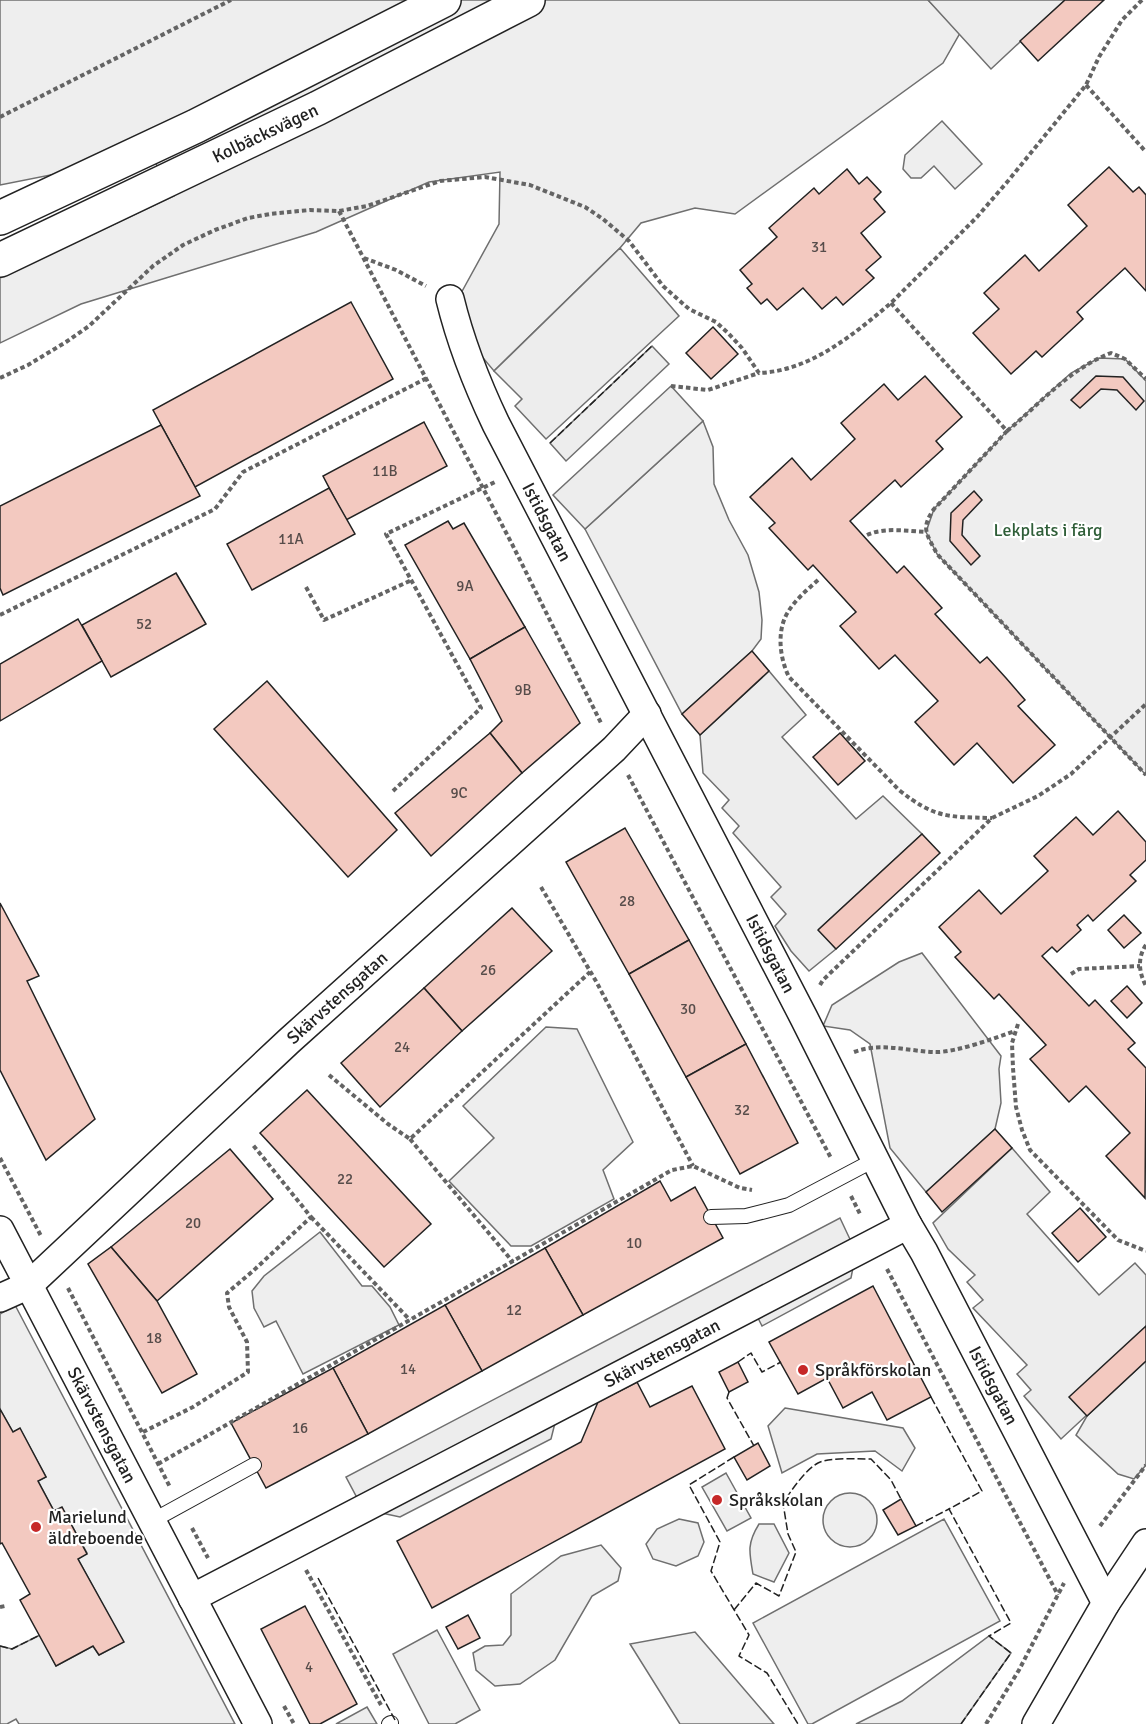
<svg xmlns="http://www.w3.org/2000/svg" width="1146" height="1724" font-family="Signika,sans-serif">
  <rect width="100%" height="100%" fill="#fff"/>
  <g fill="#eee" stroke="#6f6f6f" stroke-width="1.5">
    <path d="M0,0H928L960,33L943,63L735,214L695,208L641,223L620,248L494,371L473,346L460,295L499,224L500,172L429,182L316,232L81,304L0,343V278L174,196L151,155L0,185Z"/>
    <path d="M942,121L982,164L955,189L934,166L921,178H911L903,169L905,155Z"/>
    <path d="M1099,358L1125,359L1146,381V775L937,554L926,532L934,509L1007,431L1071,373Z"/>
    <path d="M703,421L713,447L714,484L729,520L748,555L759,592L762,620L761,639L752,651L682,714L585,529Z"/>
    <path d="M922,953L1001,1056L999,1069L1001,1103L995,1129L926,1192L890,1148L870,1044L850,1030L823,1026L832,1005L899,962Z"/>
    <path d="M546,1027L577,1029L633,1142L603,1170L614,1199L531,1246H511L449,1181L494,1138L463,1106Z"/>
    <path d="M320,1232L362,1286H372L390,1307L399,1325L303,1374L276,1321L264,1327L254,1308L252,1291L264,1276Z"/>
    <path d="M15,1305L235,1724H19L16,1719L7,1724H0V1646L12,1649L40,1635L56,1666L93,1646L99,1655L123,1642L78,1559L87,1553L62,1508L54,1511L38,1481L46,1477L20,1429L13,1432L0,1409V1314Z"/>
    <path d="M1146,1361V1465L1134,1479L1118,1474L1076,1435L1087,1416Z"/>
    <path d="M785,1408L903,1428L915,1448L902,1471L875,1451L817,1454L782,1473L768,1426Z"/>
    <path d="M726,1473L751,1518L727,1531L702,1487Z"/>
    <circle cx="850" cy="1520" r="27"/>
    <path d="M679,1519L698,1523L704,1542L698,1556L676,1566L653,1559L646,1544L657,1529Z"/>
    <path d="M944,1519L1000,1621L812,1724H808L753,1623Z"/>
    <path d="M759,1524H774L789,1553L774,1582L753,1574C749,1552 747,1543 759,1524Z"/>
    <path d="M601,1545L621,1568L618,1581L592,1596L555,1660L520,1684L495,1686L476,1670L473,1653L485,1646L503,1645L511,1635V1594L561,1556Z"/>
    <path d="M437,1630L480,1710L455,1724H429L393,1654Z"/>
    <path d="M695,1632L774,1724H680L630,1644Z"/>
    <path d="M989,1636L1011,1653L961,1724H856L902,1701Z"/>
  </g>
  <g fill="#ededed" stroke="#6f6f6f" stroke-width="1.5">
    <path d="M928,0H1065L991,69Z"/>
    <path d="M620,248L679,316L546,439L515,406L522,399L494,371Z"/>
    <path d="M652,346L669,364L566,461L550,443Z"/>
    <path d="M671,386L703,421L585,529L553,495Z"/>
    <path d="M769,671L806,715L782,737L856,819L883,796L922,834L819,929L836,949L809,971L791,951L775,926L786,914L771,897L781,887L733,833L739,826L722,808L729,800L703,773L700,735Z"/>
    <path d="M1012,1148L1050,1192L1027,1214L1099,1295L1135,1263L1146,1275V1360L1061,1439L1024,1396L1031,1390L1017,1374L1027,1365L973,1308L983,1300L967,1282L975,1275L948,1249L933,1223Z"/>
    <path d="M840,1218L856,1252L851,1278L762,1326L752,1306L559,1407L551,1439L400,1517L363,1509L346,1477Z"/>
    <path d="M367,1707L377,1724H336Z"/>
  </g>
  <g fill="#f3c9c0" stroke="#222" stroke-width="1.5">
    <path d="M1065,0H1104L1038,61L1020,41Z"/>
    <path d="M1109,167L1133,192L1139,187L1146,195V291L1125,268L1077,312L1083,319L1042,357L1036,351L1011,374L973,333L999,309L984,293L1025,255L1039,271L1087,226L1068,205Z"/>
    <path d="M847,169L859,184L867,177L881,192L874,199L885,212L861,233L881,257L866,270L874,278L843,305L836,297L822,309L803,288L777,310L767,299L761,304L747,288L752,284L740,270L777,237L769,228L814,188L819,194Z"/>
    <path d="M351,302L393,379L195,487L153,410Z"/>
    <path d="M713,327L738,354L711,379L686,353Z"/>
    <path d="M925,376L962,417L936,441L943,449L901,487L895,480L850,521L897,573L904,566L942,608L935,614L980,663L987,657L1006,678L1025,700L1018,706L1055,745L1013,783L977,743L954,765L915,722L938,701L895,655L879,669L840,626L856,612L813,565L808,570L769,528L775,523L750,497L792,458L811,480L855,439L841,423L884,384L898,400Z"/>
    <path d="M1096,376L1123,377L1144,401L1136,410L1117,390L1101,389L1080,408L1071,400Z"/>
    <path d="M424,422L447,466L346,520L323,476Z"/>
    <path d="M161,425L200,496L3,595L0,588V506Z"/>
    <path d="M329,488L355,534L252,590L227,544Z"/>
    <path d="M974,491L982,500L963,520L962,535L980,556L971,565L950,541L951,513Z"/>
    <path d="M448,521L453,529L464,523L525,627L470,659L405,545Z"/>
    <path d="M176,573L206,624L111,677L82,625Z"/>
    <path d="M78,619L102,661L0,721V664Z"/>
    <path d="M525,627L580,723L522,773L490,733L502,721L470,659Z"/>
    <path d="M752,651L769,671L700,735L682,714Z"/>
    <path d="M267,681L397,830L348,877L214,729Z"/>
    <path d="M490,733L522,773L431,856L395,813Z"/>
    <path d="M840,733L865,761L838,785L813,757Z"/>
    <path d="M1118,811L1146,842V860L1130,875L1136,881L1093,921L1088,915L1077,925L1081,930L1057,952L1052,947L1042,956L1089,1006L1095,1000L1135,1043L1128,1049L1146,1068L1145,1198L1106,1156L1130,1133L1086,1086L1069,1102L1030,1059L1046,1045L999,994L994,999L955,957L961,952L939,927L979,890L1001,914L1048,871L1034,856L1076,817L1093,835Z"/>
    <path d="M625,828L689,940L629,974L566,862Z"/>
    <path d="M922,834L940,853L836,949L818,930Z"/>
    <path d="M0,903L39,976L27,981L95,1119L46,1160L0,1070Z"/>
    <path d="M512,908L552,951L462,1031L424,988Z"/>
    <path d="M1124,915L1141,933L1124,948L1108,930Z"/>
    <path d="M689,940L746,1044L686,1077L629,974Z"/>
    <path d="M1127,986L1142,1003L1127,1018L1111,1001Z"/>
    <path d="M424,988L462,1031L380,1107L341,1063Z"/>
    <path d="M746,1044L798,1143L740,1174L686,1077Z"/>
    <path d="M307,1090L431,1224L384,1267L260,1133Z"/>
    <path d="M995,1129L1012,1148L942,1212L926,1192Z"/>
    <path d="M230,1149L273,1199L157,1301L111,1247Z"/>
    <path d="M660,1181L671,1201L695,1187L723,1238L583,1315L545,1248Z"/>
    <path d="M1080,1208L1106,1237L1078,1262L1052,1233Z"/>
    <path d="M111,1247L157,1301L197,1374L162,1393L88,1264Z"/>
    <path d="M545,1248L583,1315L482,1371L445,1305Z"/>
    <path d="M873,1286L931,1397L887,1420L872,1392L843,1408L827,1378L798,1394L769,1342Z"/>
    <path d="M445,1305L482,1371L368,1434L333,1368Z"/>
    <path d="M1146,1326V1361L1087,1416L1069,1397Z"/>
    <path d="M738,1362L748,1382L729,1392L719,1372Z"/>
    <path d="M333,1368L368,1434L266,1488L231,1423Z"/>
    <path d="M637,1382L650,1407L692,1386L725,1449L432,1608L397,1541L581,1442L598,1402Z"/>
    <path d="M0,1409L13,1432L20,1428L46,1477L38,1481L54,1511L62,1507L87,1554L78,1559L124,1642L99,1655L93,1646L56,1666L20,1600L30,1594L2,1543L0,1544Z"/>
    <path d="M758,1443L770,1466L747,1480L734,1457Z"/>
    <path d="M901,1499L916,1526L898,1535L883,1510Z"/>
    <path d="M305,1606L357,1704L320,1724H310L261,1629Z"/>
    <path d="M468,1615L480,1638L458,1649L446,1627Z"/>
  </g>
  <g fill="none" stroke-linecap="round" stroke-linejoin="round">
    <defs>
      <g id="service">
        <path d="M711,1217L746,1216L789,1205L876,1159"/>
        <path d="M152,1521L254,1465"/>
        <path d="M389,1724L391,1723"/>
      </g>
      <g id="minor">
        <path id="s1" d="M450,299C461,344 476,382 496,424L804,1018L908,1225L924,1252L1106,1603"/>
        <path id="s2" d="M0,1230L258,1724"/>
        <path id="s3" d="M0,1298L29,1285L289,1041L614,749L647,714"/>
        <path id="s4" d="M192,1598L908,1225"/>
        <path d="M1036,1724L1106,1603L1146,1543"/>
      </g>
      <g id="trunk">
        <path d="M0,218L196,126L444,0"/>
        <path id="s5" d="M0,260L318,108L528,0"/>
      </g>
    </defs>
    <use href="#service" stroke="#222" stroke-width="16"/>
    <use href="#minor" stroke="#222" stroke-width="30"/>
    <use href="#trunk" stroke="#222" stroke-width="36"/>
    <g stroke="#646464" stroke-width="4" stroke-dasharray="4.5 3" stroke-linecap="butt">
      <path d="M1086,85L1146,152"/>
      <path d="M0,117L231,0"/>
      <path d="M339,211L512,544L601,723"/>
      <path d="M364,258L396,270L426,286"/>
      <path d="M891,303L1007,431L934,509C920,529 927,534 937,554L1146,775"/>
      <path d="M0,378L28,365L66,342L89,326L153,266L183,245L215,230L248,218L270,214L310,210L339,211L367,206L440,181L485,177L530,185L585,207L603,219L629,241L663,286L689,309L716,322L728,333L742,348L759,373C810,371 853,335 891,303L977,217L1008,181L1086,85L1099,57L1122,20L1142,0"/>
      <path d="M671,386L708,390L759,373"/>
      <path d="M1007,431C1041,403 1069,369 1111,353L1125,359L1146,379"/>
      <path d="M867,535C884,527 908,531 926,532"/>
      <path d="M818,580C807,590 795,600 788,612C776,631 780,659 789,677L899,790C934,818 948,817 992,818"/>
      <path d="M306,587L324,620L412,580"/>
      <path d="M0,615L215,509L243,472L427,378"/>
      <path d="M628,775L831,1158"/>
      <path d="M393,791L481,708L386,534L495,482"/>
      <path d="M541,887L597,983L693,1166"/>
      <path d="M1146,945C1137,958 1139,973 1146,986"/>
      <path d="M1071,974L1079,969L1140,966"/>
      <path d="M820,985L823,980L992,818L1038,796L1071,774L1146,704"/>
      <path d="M1018,1024L1012,1043L1013,1068L1016,1107L1022,1130L1030,1150L1118,1240L1146,1251"/>
      <path d="M854,1052C881,1042 907,1051 934,1052C955,1053 995,1038 1015,1031"/>
      <path d="M329,1075L388,1124L410,1139L590,972"/>
      <path d="M410,1139L513,1262"/>
      <path d="M0,1158L41,1236"/>
      <path d="M851,1196L861,1216"/>
      <path d="M311,1217L410,1320"/>
      <path d="M887,1269L1058,1595"/>
      <path d="M68,1288L170,1487"/>
      <path d="M143,1432L193,1407L248,1372L247,1342L229,1307L227,1293L253,1271L311,1217L253,1145"/>
      <path d="M158,1464L672,1170L693,1166L740,1188L752,1190"/>
      <path d="M1100,1526L1146,1465"/>
      <path d="M192,1528L208,1558"/>
      <path d="M306,1570L381,1705"/>
      <path d="M0,1607L5,1606"/>
      <path d="M284,1706L294,1724"/>
      <path d="M986,1724L1019,1670L1064,1583"/>
    </g>
    <use href="#service" stroke="#fff" stroke-width="14"/>
    <use href="#minor" stroke="#fff" stroke-width="27"/>
    <use href="#trunk" stroke="#fff" stroke-width="33"/>
    <g stroke="#222" stroke-width="1.5" stroke-dasharray="8 3" stroke-linecap="butt">
      <path d="M550,443L652,346"/>
      <path d="M738,1362L751,1353L762,1372L781,1362"/>
      <path d="M729,1392L727,1398L754,1446"/>
      <path d="M931,1397L982,1491L949,1509L1011,1623L989,1636L1011,1653L961,1724"/>
      <path d="M734,1457L689,1485L720,1542L711,1571L749,1635L739,1656L767,1673L798,1724"/>
      <path d="M916,1526L949,1509"/>
      <path d="M318,1578L395,1720"/>
      <path d="M734,1610L756,1583L779,1596L796,1552L788,1534L783,1503C791,1491 805,1470 818,1463C830,1457 857,1459 871,1459L891,1480L901,1499"/>
      <path d="M0,1646L12,1649L40,1635"/>
    </g>
  </g>
  <g fill="#c62828" stroke="#fff" stroke-width="2">
    <circle cx="803" cy="1370" r="6"/>
    <circle cx="717" cy="1500" r="6"/>
    <circle cx="36" cy="1527" r="6"/>
  </g>
  <g text-anchor="middle" dominant-baseline="central" stroke-width="4.5" stroke-linejoin="round" paint-order="stroke">
    <g font-size="15" fill="#564c4a">
      <text x="819" y="247">31</text>
      <text x="385" y="471">11B</text>
      <text x="291" y="539">11A</text>
      <text x="465" y="586">9A</text>
      <text x="144" y="624">52</text>
      <text x="523" y="690">9B</text>
      <text x="459" y="793">9C</text>
      <text x="627" y="901">28</text>
      <text x="488" y="970">26</text>
      <text x="688" y="1009">30</text>
      <text x="402" y="1047">24</text>
      <text x="742" y="1110">32</text>
      <text x="345" y="1179">22</text>
      <text x="193" y="1223">20</text>
      <text x="634" y="1243">10</text>
      <text x="514" y="1310">12</text>
      <text x="154" y="1338">18</text>
      <text x="408" y="1369">14</text>
      <text x="300" y="1428">16</text>
      <text x="309" y="1667">4</text>
    </g>
    <g font-size="18" fill="#222" stroke="#fff">
      <text stroke="none"><textPath href="#s5" startOffset="294">Kolbäcksvägen</textPath></text>
      <text stroke="none"><textPath href="#s1" startOffset="244">Istidsgatan</textPath></text>
      <text stroke="none"><textPath href="#s1" startOffset="730">Istidsgatan</textPath></text>
      <text stroke="none"><textPath href="#s3" startOffset="453">Skärvstensgatan</textPath></text>
      <text stroke="none"><textPath href="#s4" startOffset="530">Skärvstensgatan</textPath></text>
      <text stroke="none"><textPath href="#s1" startOffset="1216">Istidsgatan</textPath></text>
      <text stroke="none"><textPath href="#s2" startOffset="220">Skärvstensgatan</textPath></text>
    </g>
    <g font-size="18" fill="#2f5e38" stroke="#fff">
      <text x="1048" y="530">Lekplats i färg</text>
    </g>
    <g font-size="18" fill="#222" stroke="#fff" text-anchor="start">
      <text x="815" y="1370">Språkförskolan</text>
      <text x="729" y="1500">Språkskolan</text>
      <text x="48" y="1517">Marielund<tspan x="48" dy="21">äldreboende</tspan></text>
    </g>
  </g>
</svg>
